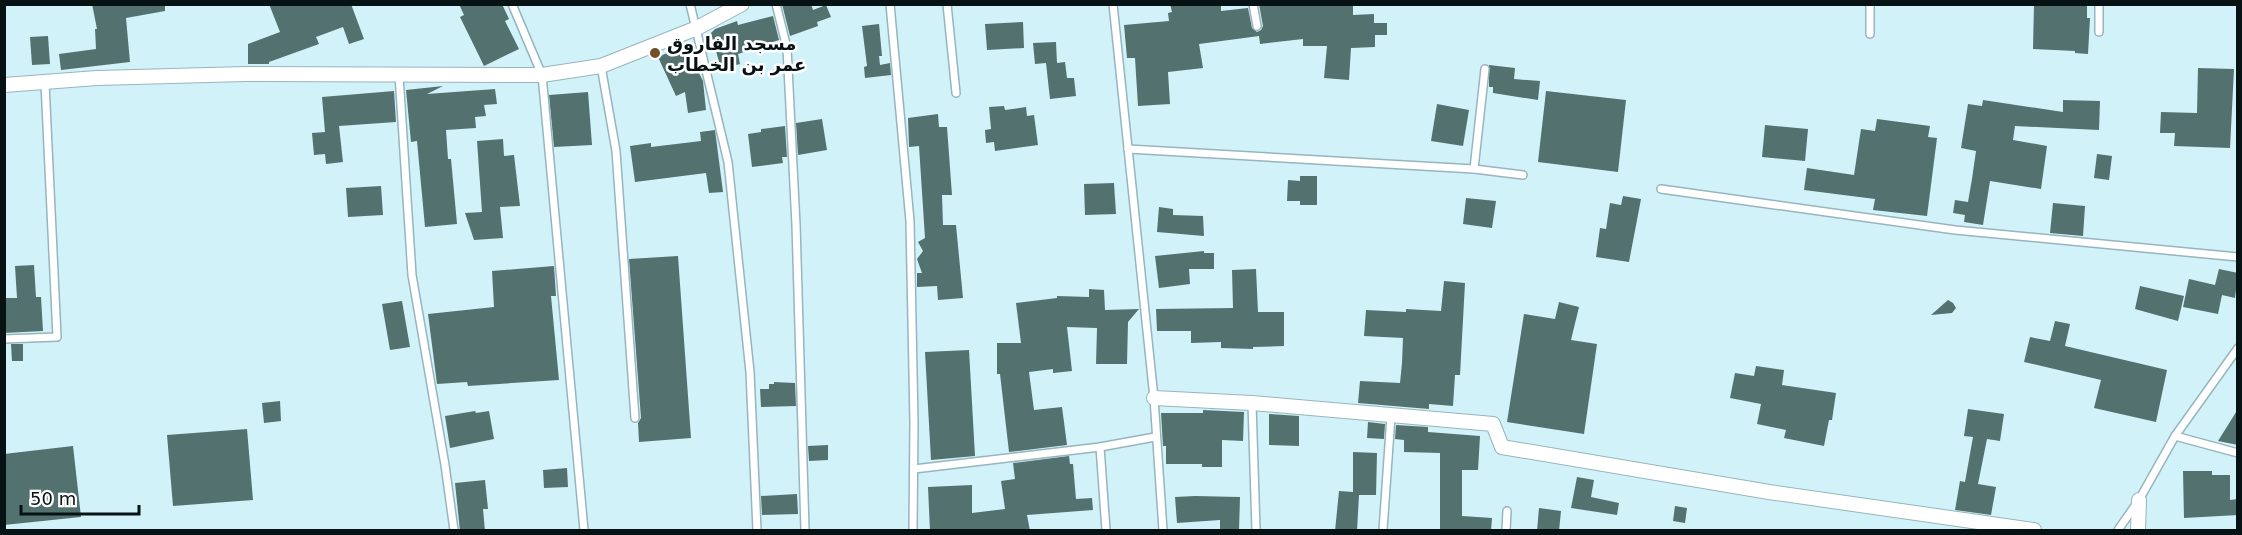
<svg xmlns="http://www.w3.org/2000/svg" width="2242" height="535" font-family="'DejaVu Sans',Vazirmatn,sans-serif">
  <rect width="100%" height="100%" fill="#d2f2fa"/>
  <g fill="#53716e">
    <path d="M92,4H165V11L126,18L130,62L61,70L59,54L96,49L95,29H97Z"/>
    <path d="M269,4H351L364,39L349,44L343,27L316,37L319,44L269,62V64H248V44L280,32Z"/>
    <path d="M459,4H502L509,19L505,21L519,49L484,66L460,17L464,15Z"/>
    <path d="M782,4H811L813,10L826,5L831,17L817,22L818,26L790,36Z"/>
    <path d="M1170,4H1221V11L1248,8L1252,28L1257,32L1261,30L1263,26L1259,4H1353V15L1374,14V23H1387V35H1375V47L1351,48L1349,80L1324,78L1327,46H1303V39L1260,44L1259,36L1199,44L1203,68L1168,72L1170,104L1138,106L1135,58H1127L1124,25L1169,21L1168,13L1172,12Z"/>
    <path d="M2034,4H2087V18H2090L2088,54L2075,53V51L2033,49Z"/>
    <path d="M773,16L779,40L738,54L740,64L721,69L711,33L715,29L737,21L738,25Z"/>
    <path d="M1023,22L1024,48L987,50L985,24Z"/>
    <path d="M879,24L882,56H879L880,65L890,63L891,75L865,78L864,67L867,66L862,26Z"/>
    <path d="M48,36L50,64L32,65L30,37Z"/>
    <path d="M1056,42L1057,63L1065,62L1067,78H1074L1076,96L1050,99L1046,63L1035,64L1033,43Z"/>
    <path d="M685,45L703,81L706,110L688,113L685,92L676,96L658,57Z"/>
    <path d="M1489,65L1515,68L1514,79L1540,81L1538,100L1493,93V87H1489Z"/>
    <path d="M2198,68L2234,69L2230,148L2174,146L2175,133H2160L2161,112L2197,113Z"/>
    <path d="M443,86L427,94L495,89L497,104L484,105L486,116L475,117L476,128L446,130L448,159H451L457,224L425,227L417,141L411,142L406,90Z"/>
    <path d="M394,91L396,122L339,126L343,162L326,164L325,154L314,155L312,133L325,132L322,97Z"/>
    <path d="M1546,91L1626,100L1618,172L1538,162Z"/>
    <path d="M588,92L592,145L554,147L549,95Z"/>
    <path d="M1983,100L2063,112V100L2100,101L2099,130L2015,126L2013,140L2047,146L2041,189L1990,181L1983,225L1964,222L1965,215L1953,213L1955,200L1968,202L1972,179L1976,151L1961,148L1968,104L1982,106Z"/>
    <path d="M1437,104L1469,110L1463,146L1431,141Z"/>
    <path d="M1004,106L1005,110L1026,107L1027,116L1034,115L1038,145L995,151L994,142L986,143L985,130L991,129L989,107Z"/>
    <path d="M938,114L939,127H947L952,195H942L943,225H956L963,298L938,300L937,286L917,287V273H922L917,259L923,251L918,242L925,238L919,146L909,147L908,118Z"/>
    <path d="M822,119L827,150L798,155L796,123Z"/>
    <path d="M1877,119L1930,126L1928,137L1937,138L1927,216L1873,210L1875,199L1804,190L1807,168L1854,175L1861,129L1875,131Z"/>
    <path d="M1765,125L1808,129L1805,161L1762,157Z"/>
    <path d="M785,126L787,157H782L783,163L752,167L748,134L761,132V129Z"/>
    <path d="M715,130L723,192L709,193L706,173L635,182L630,146L651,143V147L701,141L700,132Z"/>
    <path d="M503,139L504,156L514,155L520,206L500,207L503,238L474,240L465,213L482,212L477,141Z"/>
    <path d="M2097,154L2112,156L2109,180L2094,178Z"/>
    <path d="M1300,176H1317V205H1300V201H1287L1288,180L1300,181Z"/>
    <path d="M1114,183L1116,214L1085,215L1084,184Z"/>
    <path d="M381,186L383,215L348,217L346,188Z"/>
    <path d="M1623,196L1641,199L1629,262L1596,257L1600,228L1606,229L1610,203L1621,205Z"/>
    <path d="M1466,198L1496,201L1492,228L1463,224Z"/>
    <path d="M2053,203L2085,206L2083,236L2050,233Z"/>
    <path d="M1159,207L1173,209V215L1203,216L1204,236L1157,232Z"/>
    <path d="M1204,251V253H1214V269H1189L1190,284L1159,288L1155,256Z"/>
    <path d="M678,256L691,438L639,442L638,423L641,418L629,259Z"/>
    <path d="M34,265L36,297H41L43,331L4,333V298H17L15,266Z"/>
    <path d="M554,266L556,296H551L559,380L468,386L467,382L437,384L428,314L494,307L492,271Z"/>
    <path d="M1256,269L1258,312H1284V346L1253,347V349L1221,348V342L1191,343V331H1157L1156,309L1233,308L1232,270Z"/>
    <path d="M2219,269L2238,273L2235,298L2222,295L2218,314L2183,307L2189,279L2215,285Z"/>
    <path d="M1444,281L1465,283L1460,375H1455L1453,406L1429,404V409L1358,403L1360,381L1400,383L1402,363L1403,338L1364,336L1366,310L1406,312V309L1441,311Z"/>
    <path d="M2140,286L2184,296L2178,321L2135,309Z"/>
    <path d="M1089,289L1104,290L1105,310L1139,309L1128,322L1127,364H1096L1097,328L1067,327L1072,371L1053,373V369L1029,372L1034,410L1062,407L1067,445L1009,452L1000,374H997V343H1021L1016,303L1057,298V296L1089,297Z"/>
    <path d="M1948,300L1953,303L1956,308L1952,313L1931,315Z"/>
    <path d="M402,301L410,347L390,350L382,304Z"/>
    <path d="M1559,302L1579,307L1571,340L1597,344L1584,434L1507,422L1524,314L1555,319Z"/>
    <path d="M2055,321L2070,324L2065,346L2167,370L2156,422L2094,408L2101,380L2024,362L2030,337L2050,341Z"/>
    <path d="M11,344H23V361H12Z"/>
    <path d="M969,350L975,456L931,460L925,352Z"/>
    <path d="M1756,366L1784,370L1782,385L1836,393L1832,420H1829L1824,446L1784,438L1786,430L1757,424L1761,404L1730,398L1735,373L1754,376Z"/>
    <path d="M774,382L795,383L796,406L761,407L760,389H769V384H774Z"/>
    <path d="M280,401L281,421L264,423L262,403Z"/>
    <path d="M1968,409L2004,414L2000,441L1987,439L1978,484L1996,487L1991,515L1955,510L1960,481L1965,482L1973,437L1964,436Z"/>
    <path d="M2238,409V445L2218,441Z"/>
    <path d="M1203,410L1244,412L1243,441L1222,440V467H1202V464H1166V446H1163L1161,413H1203Z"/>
    <path d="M475,411L476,413L489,411L494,439L450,448L445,416Z"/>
    <path d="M1269,414L1299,416V446L1269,445Z"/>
    <path d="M1368,422L1385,424L1384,439L1367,438Z"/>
    <path d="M1396,425L1428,427V432L1480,436L1478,470H1462V516L1492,518L1491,531H1440V453L1404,452V440L1395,439Z"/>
    <path d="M247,429L253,500L173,506L167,435Z"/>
    <path d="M828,445V460L809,461L808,446Z"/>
    <path d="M73,446L81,517L4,525V454Z"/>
    <path d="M1353,452L1377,453L1376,495H1359L1357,531H1335L1339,491L1353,492Z"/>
    <path d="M1069,456L1070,464H1073L1076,499L1092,498L1093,510L1027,515L1030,531H930L928,487L972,485V513L1005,509L1001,481L1015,479L1013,463Z"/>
    <path d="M567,468L568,487L544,488L543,470Z"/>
    <path d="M2183,471H2212V475H2230V500L2238,499V515L2184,518Z"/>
    <path d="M1577,477L1594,480L1591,497L1619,503L1617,515L1571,508Z"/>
    <path d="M485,480L488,509H483L485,531H460L455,483Z"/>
    <path d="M797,494L798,514L762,515L761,496Z"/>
    <path d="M1195,496L1240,497L1239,531H1220V520L1177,523L1175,497Z"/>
    <path d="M1675,506L1687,508L1685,523L1673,521Z"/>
    <path d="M1539,508L1561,511L1559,531H1537Z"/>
  </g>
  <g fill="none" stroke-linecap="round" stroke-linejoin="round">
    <defs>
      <g id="service">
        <path d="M512,4L542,75L584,530"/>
        <path d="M690,4L728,162L750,372L757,530"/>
        <path d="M776,4L787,48L796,225L805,530"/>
        <path d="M890,4L910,221L914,422L913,530"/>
        <path d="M947,4L956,93"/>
        <path d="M1113,4L1154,398L1163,530"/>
        <path d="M1253,4L1257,26"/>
        <path d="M1870,4V34"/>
        <path d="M2099,32V4"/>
        <path d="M601,66L616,151L635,418"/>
        <path d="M399,75L412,275L445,465L454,530"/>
        <path d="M1128,149L1474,169L1523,175"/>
        <path d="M1474,169L1485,69"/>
        <path d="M1661,189L1955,230L2238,257"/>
        <path d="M4,339L57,337L45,83"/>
        <path d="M1252,403L1256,530"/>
        <path d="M2175,436L2238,453"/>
        <path d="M1100,447L1106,530"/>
        <path d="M914,469L1100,447L1155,437"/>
        <path d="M1383,530L1391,416"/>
        <path d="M1506,530L1507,511"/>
        <path d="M2118,530L2139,500L2175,436L2238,348"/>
      </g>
      <g id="minor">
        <path d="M4,85L97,78L246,74L542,75L601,66L697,28L742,4"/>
        <path d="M1154,398L1252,403L1493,424L1502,447L1769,492L2034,530"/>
        <path d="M2138,530L2139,500"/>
      </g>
    </defs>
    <use href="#service" stroke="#96b5bc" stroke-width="10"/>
    <use href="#minor" stroke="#96b5bc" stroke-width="16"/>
    <use href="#service" stroke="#fff" stroke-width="7"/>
    <use href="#minor" stroke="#fff" stroke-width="14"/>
  </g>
  <circle fill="#715228" stroke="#fff" stroke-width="2" cx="655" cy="53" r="6"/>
  <g text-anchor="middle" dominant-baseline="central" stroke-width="5" stroke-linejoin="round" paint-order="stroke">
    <g font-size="18" font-weight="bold" fill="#071215" stroke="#fff" text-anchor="start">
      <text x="667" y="43">مسجد الفاروق<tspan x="667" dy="21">عمر بن الخطاب</tspan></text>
    </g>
  </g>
  <rect width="2242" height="535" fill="none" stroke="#071215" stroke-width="12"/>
  <path d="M21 505v9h118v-9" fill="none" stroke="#071215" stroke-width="3"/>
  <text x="30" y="505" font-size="18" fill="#071215" stroke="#ffffff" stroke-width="4.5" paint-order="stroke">50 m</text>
</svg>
